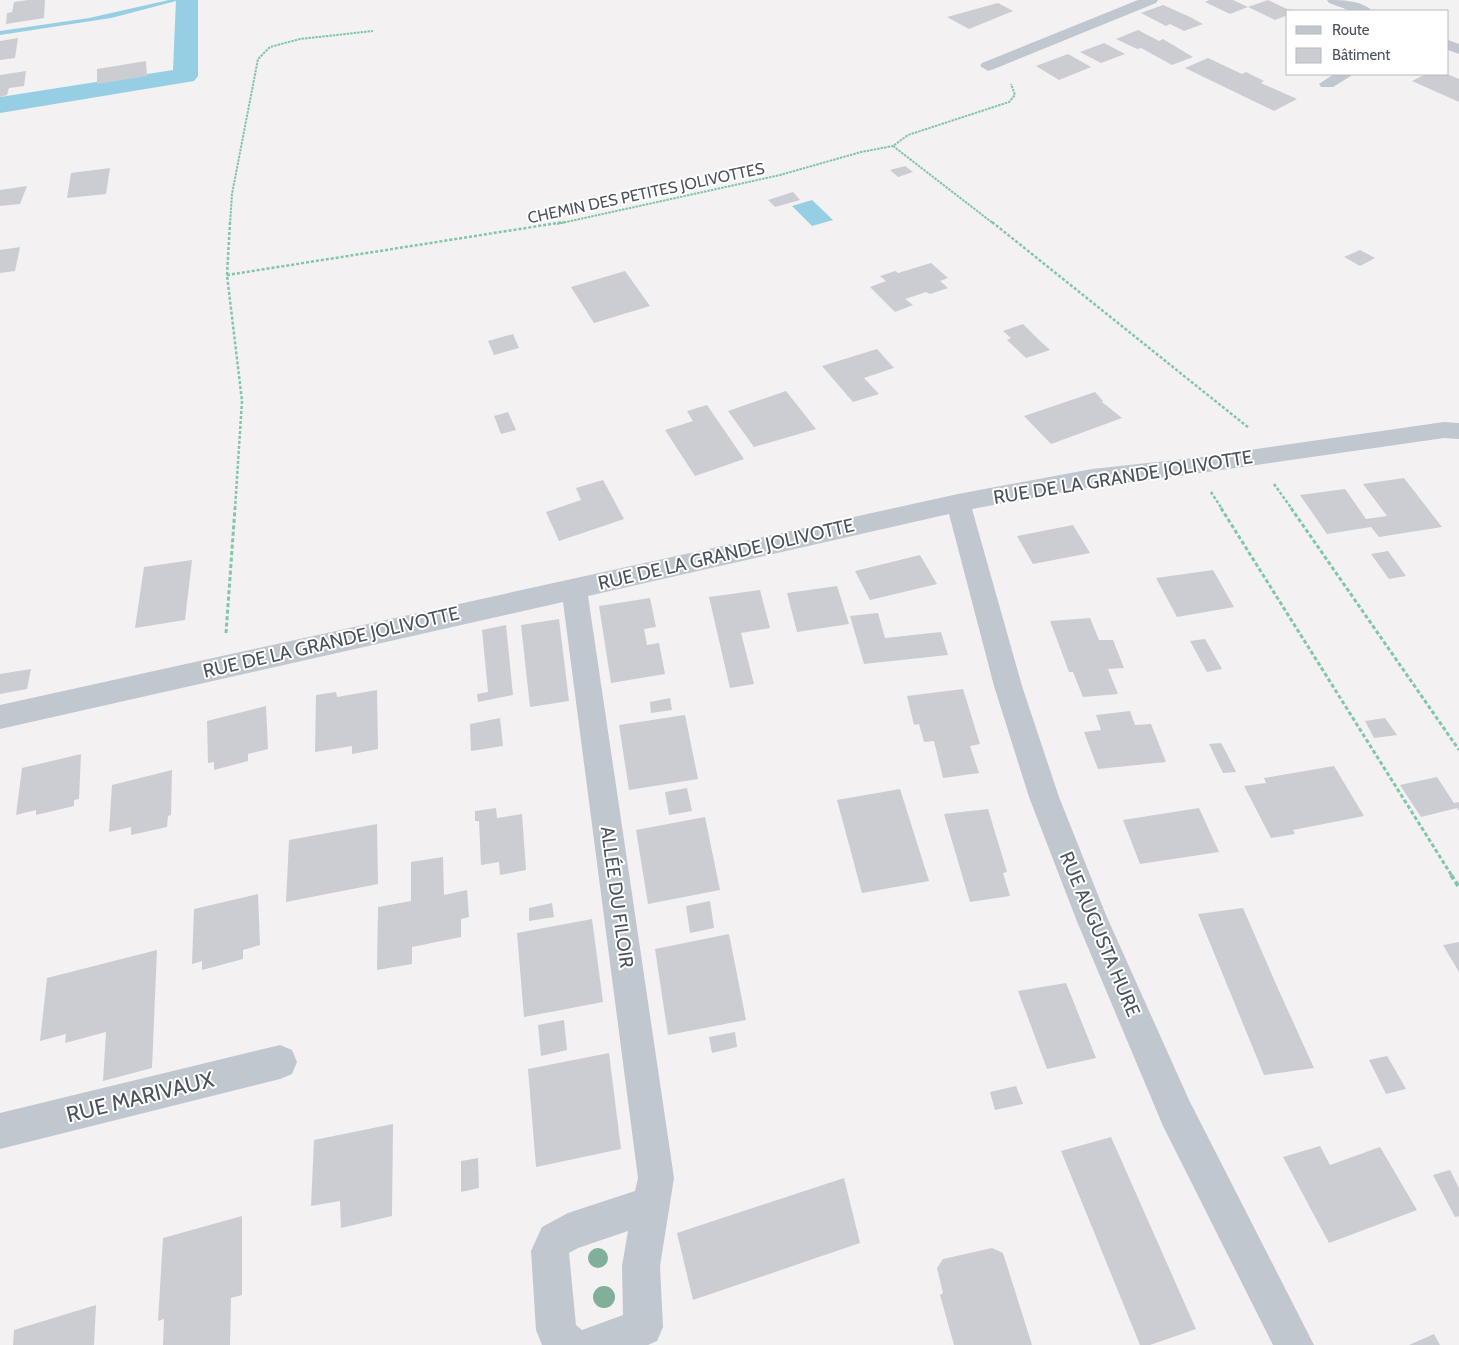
<svg xmlns="http://www.w3.org/2000/svg" width="1459" height="1345" font-family="Cabin,sans-serif">
  <rect width="100%" height="100%" fill="#f3f1f1"/>
  <path fill="#96cfe4" d="M812,200L833,220L812,226L792,206Z"/>
  <g fill="none" stroke-linecap="round" stroke-linejoin="round">
    <path fill="#96cfe4" fill-rule="evenodd" d="M169,0H180L111,18L0,35V31L89,18Z"/>
    <path fill="#96cfe4" fill-rule="evenodd" d="M176,0H198V76L194,81L0,113V97L173,70Z"/>
  </g>
  <g fill="#cccdd3">
    <path d="M28,0H45L44,18L6,24L7,13L12,12L14,2Z"/>
    <path d="M1209,0H1233L1248,7L1230,14L1205,2Z"/>
    <path d="M1268,0L1287,9L1295,11H1288V15L1275,20L1248,7Z"/>
    <path d="M998,3L1013,11L969,29L947,17Z"/>
    <path d="M1163,5L1188,16L1203,24L1184,31L1170,24L1166,26L1141,13Z"/>
    <path d="M1138,30L1159,41L1163,39L1193,57L1172,65L1141,48L1137,49L1116,39Z"/>
    <path d="M18,38L15,58L0,60V41Z"/>
    <path d="M1104,43L1125,54L1101,63L1080,52Z"/>
    <path d="M1068,54L1091,67L1059,80L1036,66Z"/>
    <path d="M1208,58L1242,74L1246,72L1264,81L1261,83L1297,99L1274,111L1185,68Z"/>
    <path d="M146,61L147,76L97,84V69Z"/>
    <path d="M26,71L24,86L9,88L7,95L0,97V75Z"/>
    <path d="M1426,74H1447L1459,79V102L1412,81Z"/>
    <path d="M905,166L913,172L898,177L890,170Z"/>
    <path d="M110,168L106,194L67,198L71,173Z"/>
    <path d="M27,186L20,204L0,206V190Z"/>
    <path d="M793,192L800,200L775,207L768,200Z"/>
    <path d="M20,247L15,271L0,273V250Z"/>
    <path d="M1360,250L1375,258L1360,266L1344,257Z"/>
    <path d="M931,263L948,278L940,281L948,288L930,294L926,292L905,299L913,305L895,312L870,287L886,281L880,276L895,271L898,273Z"/>
    <path d="M625,271L650,306L594,323L571,287Z"/>
    <path d="M1023,324L1040,341L1050,350L1026,358L1007,340L1011,338L1003,331Z"/>
    <path d="M513,334L519,348L494,355L488,341Z"/>
    <path d="M877,349L894,368L864,378L879,394L853,402L822,366Z"/>
    <path d="M786,391L816,429L754,447L728,411Z"/>
    <path d="M1095,392L1103,401L1102,402L1122,418L1051,444L1024,416Z"/>
    <path d="M707,405L744,459L695,476L665,430L693,421L687,411Z"/>
    <path d="M508,412L516,430L501,434L494,416Z"/>
    <path d="M1404,478L1442,527L1379,537L1371,527L1327,534L1300,495L1345,489L1366,519L1387,516L1363,484Z"/>
    <path d="M603,480L624,519L559,541L546,512L581,500L576,488Z"/>
    <path d="M1073,525L1090,553L1033,564L1017,536Z"/>
    <path d="M1388,551L1406,576L1389,579L1371,554Z"/>
    <path d="M920,555L937,584L870,600L855,571Z"/>
    <path d="M192,560L185,620L135,628L144,567Z"/>
    <path d="M1213,570L1234,607L1177,617L1156,578Z"/>
    <path d="M837,586L849,624L797,632L787,593Z"/>
    <path d="M760,590L770,628L741,633L754,684L730,688L709,597Z"/>
    <path d="M650,598L656,627L644,629L647,645L659,643L665,674L611,683L599,606Z"/>
    <path d="M878,613L885,638L941,632L948,655L864,664L850,616Z"/>
    <path d="M1090,618L1099,640H1113L1124,668L1108,669L1118,694L1083,697L1073,672H1069L1050,621Z"/>
    <path d="M559,619L569,701L530,707L521,625Z"/>
    <path d="M506,625L513,695L478,702L477,694L488,692L482,630Z"/>
    <path d="M1205,639L1222,669L1207,672L1190,641Z"/>
    <path d="M31,669L27,689L0,694V674Z"/>
    <path d="M963,689L980,744L970,746L979,773L943,778L934,741L924,742L919,724L914,725L907,696Z"/>
    <path d="M377,690L378,749L352,754V746L315,752L316,695L336,692L337,697Z"/>
    <path d="M670,698L672,710L651,713L650,702Z"/>
    <path d="M266,706L268,749L248,754V761L214,770V762L208,763L207,721Z"/>
    <path d="M1130,711L1135,725L1151,724L1166,762L1098,769L1084,732L1101,730L1096,715Z"/>
    <path d="M685,715L698,779L629,790L619,725Z"/>
    <path d="M500,718L503,746L471,751L470,724Z"/>
    <path d="M1385,718L1397,735L1374,738L1365,721Z"/>
    <path d="M1221,743L1226,752L1236,772L1223,773L1209,744Z"/>
    <path d="M81,754L79,799L74,800V806L36,815V810L16,815L22,768Z"/>
    <path d="M1334,766L1364,816L1293,830L1295,834L1271,838L1244,786L1266,783L1264,778Z"/>
    <path d="M172,770L171,815L168,816L167,827L131,835V827L109,832L112,785Z"/>
    <path d="M1437,777L1454,803L1459,802V811L1457,808L1421,817L1400,785Z"/>
    <path d="M687,788L692,811L669,815L665,792Z"/>
    <path d="M900,789L929,881L862,893L837,800Z"/>
    <path d="M496,808L497,818L522,814L526,870L500,875L499,862L481,865L479,821H475V811Z"/>
    <path d="M1199,808L1219,852L1140,864L1123,820Z"/>
    <path d="M988,809L1007,872L1003,873L1010,896L970,902L944,814Z"/>
    <path d="M705,817L720,890L648,904L636,830Z"/>
    <path d="M377,824L378,884L286,902L289,840Z"/>
    <path d="M443,857L444,895L467,890L469,917L461,919V937L412,947V964L377,970L378,907L411,901V862Z"/>
    <path d="M258,894L260,945L243,950V959L202,970V961L192,964L194,909Z"/>
    <path d="M710,901L714,928L690,933L686,906Z"/>
    <path d="M552,903L554,917L529,921V908Z"/>
    <path d="M1243,908L1275,982L1314,1068L1264,1075L1198,914Z"/>
    <path d="M592,919L603,1002L524,1017L517,933Z"/>
    <path d="M729,934L746,1020L668,1035L655,949Z"/>
    <path d="M1459,942V972L1443,945Z"/>
    <path d="M157,950L152,1068L103,1081L106,1032L65,1043L66,1034L40,1041L47,978Z"/>
    <path d="M1066,983L1096,1058L1047,1069L1018,991Z"/>
    <path d="M564,1020L567,1050L541,1056L538,1025Z"/>
    <path d="M735,1032L737,1047L712,1053L709,1037Z"/>
    <path d="M609,1053L621,1149L536,1167L528,1069Z"/>
    <path d="M1387,1056L1393,1066L1406,1089L1386,1094L1369,1060Z"/>
    <path d="M1016,1086L1023,1104L995,1110L990,1092Z"/>
    <path d="M393,1124L392,1216L341,1228L340,1201L311,1206L314,1140Z"/>
    <path d="M1111,1137L1196,1329L1150,1345H1140L1061,1151Z"/>
    <path d="M1320,1146L1330,1165L1380,1147L1417,1210L1329,1243L1283,1157Z"/>
    <path d="M478,1158L479,1188L461,1192V1161Z"/>
    <path d="M1450,1170L1459,1188V1216L1455,1217L1433,1175Z"/>
    <path d="M844,1178L860,1243L693,1300L677,1233Z"/>
    <path d="M242,1216V1295L231,1298L230,1345H163L164,1319L158,1321L163,1238Z"/>
    <path d="M992,1248L1003,1253L1032,1345H954L940,1295L943,1293L937,1268L943,1259Z"/>
    <path d="M96,1305L94,1345H13L14,1330Z"/>
    <path d="M1434,1334L1440,1345H1409Z"/>
  </g>
  <g fill="none" stroke-linecap="round" stroke-linejoin="round">
    <g stroke="#80c7a8" stroke-width="2" stroke-dasharray="2.5 1" stroke-linecap="butt">
      <path d="M893,146L994,224"/>
      <path d="M230,224L232,194L258,59L270,47L300,39L373,31"/>
      <path d="M557,224L780,175L861,152L893,146L908,135L1009,102L1015,95L1011,84"/>
    </g>
    <g stroke="#80c7a8" stroke-width="2.5" stroke-dasharray="3 2" stroke-linecap="butt">
      <path d="M230,222L227,275L242,401L235,509"/>
      <path d="M992,222L1249,428"/>
      <path d="M227,275L564,222"/>
      <path d="M1274,484L1292,509"/>
      <path d="M1211,492L1222,509"/>
    </g>
    <g stroke="#80c7a8" stroke-width="3" stroke-dasharray="4 2.5" stroke-linecap="butt">
      <path d="M1221,508L1452,876"/>
      <path d="M1291,508L1459,750"/>
      <path d="M226,633L235,508"/>
    </g>
    <path stroke="#80c7a8" stroke-width="4" stroke-dasharray="5 3" stroke-linecap="butt" d="M1451,875L1459,887"/>
    <g fill="#c1c7ce" fill-rule="evenodd">
      <path d="M1138,0H1158L1156,3L994,69L988,71L980,66L982,63Z"/>
      <path d="M1327,0C1340,0 1362,0 1372,11H1351L1329,3Z"/>
      <path d="M1448,40L1459,44V54L1448,50Z"/>
      <path d="M1334,74H1354L1333,87H1321L1319,84Z"/>
      <path d="M1444,422L1459,423V439L1444,438L1194,474L1092,487L972,509L1022,686L1059,797L1106,915L1189,1100L1314,1345H1273L1163,1126L1076,919L1029,797L994,686L949,514L588,596L674,1178L660,1266L663,1327L657,1341L648,1345H542L536,1330L531,1251L542,1227L568,1213L635,1191L638,1178L563,602L0,729V705L958,494L1092,469L1194,458ZM628,1231L622,1266L623,1315L582,1330L576,1325L569,1253L578,1248Z"/>
      <path d="M280,1045L292,1050L297,1062L292,1074L280,1079L0,1149V1113Z"/>
    </g>
  </g>
  <g fill="#80af9a">
    <circle cx="598" cy="1258" r="10"/>
    <circle cx="604" cy="1297" r="11"/>
  </g>
  <g text-anchor="middle" dominant-baseline="central" stroke-width="4" stroke-linejoin="round" paint-order="stroke">
    <g font-size="16" fill="#4b535d" stroke="#fff">
      <text transform="translate(646 193) rotate(-12)">CHEMIN DES PETITES JOLIVOTTES</text>
    </g>
    <g font-size="19" fill="#4b535d" stroke="#fff">
      <text transform="translate(1123 477) rotate(-9)">RUE DE LA GRANDE JOLIVOTTE</text>
      <text transform="translate(726 554) rotate(-13)">RUE DE LA GRANDE JOLIVOTTE</text>
      <text transform="translate(331 642) rotate(-13)">RUE DE LA GRANDE JOLIVOTTE</text>
      <text transform="translate(617 897) rotate(82)">ALLÉE DU FILOIR</text>
      <text transform="translate(1100 934) rotate(67)">RUE AUGUSTA HURE</text>
    </g>
    <g font-size="22" fill="#4b535d" stroke="#fff">
      <text transform="translate(140 1097) rotate(-14)">RUE MARIVAUX</text>
    </g>
  </g>
  <rect x="1286" y="10" width="162" height="65" fill="#ffffff" stroke="#b7babe"/>
  <rect x="1296" y="26" width="25" height="8" fill="#c1c7ce" stroke="#b7babe"/>
  <text x="1332" y="35" font-size="15" fill="#4b535d">Route</text>
  <rect x="1296" y="48" width="25" height="15" fill="#cccdd3" stroke="#b7babe"/>
  <text x="1332" y="60" font-size="15" fill="#4b535d">Bâtiment</text>
</svg>
